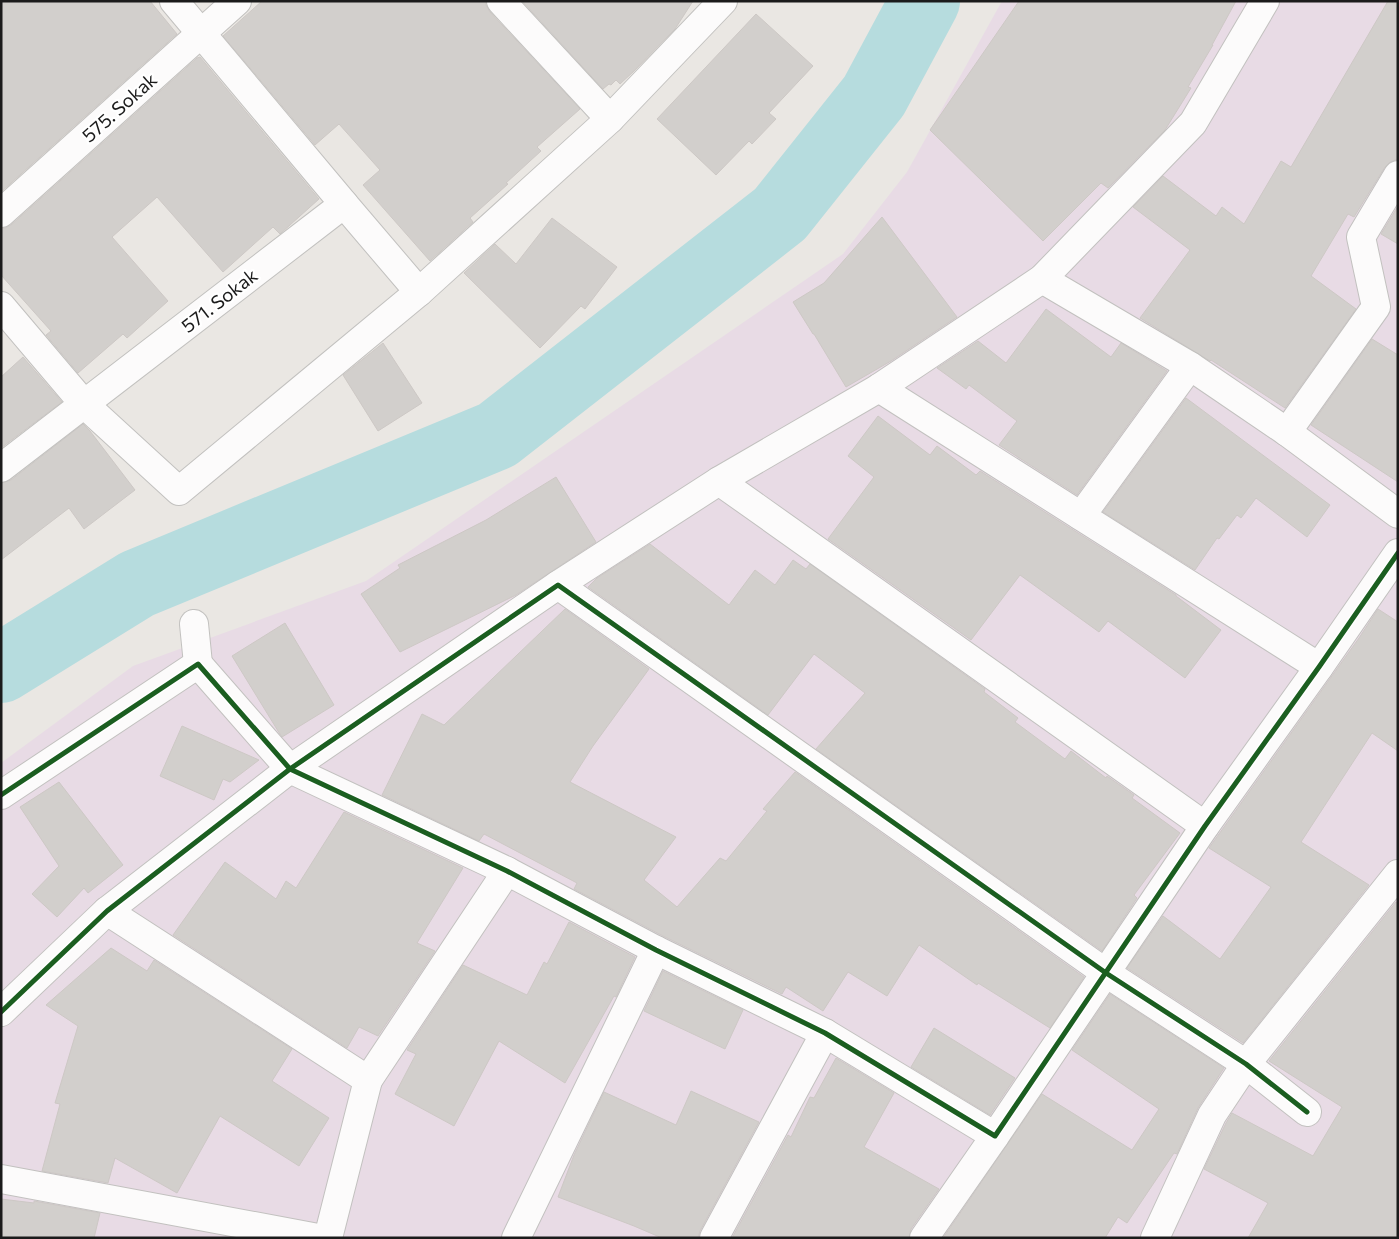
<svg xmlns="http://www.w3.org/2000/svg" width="1399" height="1239" font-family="Commissioner,sans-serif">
  <rect width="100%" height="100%" fill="#eae7e3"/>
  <path fill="#e8dbe5" d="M1002,1H1398V1238H1V763L133,666L366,581L843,254L907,172Z"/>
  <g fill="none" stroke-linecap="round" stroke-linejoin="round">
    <path stroke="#b6dcde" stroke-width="70" d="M1,668L137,584L497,435L780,214L874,96L925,1"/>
  </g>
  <g fill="#d2cfcc" stroke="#cdc8c5">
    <path d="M1,1H150L177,34L1,192Z"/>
    <path d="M262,1H486V5L490,12L580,109L537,147L541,151L506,183L508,184L470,218L473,222L430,261L363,185L380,170L339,124L315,145L223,36Z"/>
    <path d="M522,1H693L675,29L633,72L620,84L616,80L611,85L609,84L603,89Z"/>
    <path d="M1019,1H1236L1212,45H1213L1188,87L1191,88L1165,130L1108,188L1101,183L1043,241L930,130Z"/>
    <path d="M1388,1H1398V159L1390,162L1385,167L1354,217L1348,214L1311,276L1356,309L1285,408L1211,360L1210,361L1140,318L1190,250L1133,207L1163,176L1216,216L1222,207L1244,224L1281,161L1291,167Z"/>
    <path d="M756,14L813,66L769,113L776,119L752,144L749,141L716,175L657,119Z"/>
    <path d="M200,57L319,199L280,234L273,227L223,272L157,197L112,237L168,301L127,338L123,334L78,373L46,335L51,331L1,275V228H5L11,225L197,58Z"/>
    <path d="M1398,206V244L1381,234Z"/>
    <path d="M882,217L957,317L891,361L846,387L814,334H813L793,302L824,283Z"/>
    <path d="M552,218L617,267L585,309L581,306L540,348L464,273L495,244L516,264Z"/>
    <path d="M1046,309L1111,357L1121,343L1167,371L1077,495L999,445L1017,421L969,385L966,389L937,368L978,341L1006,363Z"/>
    <path d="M1372,339L1398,355V482L1311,425Z"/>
    <path d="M383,343L422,403L378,431L343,375Z"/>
    <path d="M23,357L62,402L1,448V377Z"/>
    <path d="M1186,398L1330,505L1307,537L1256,498L1241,518L1237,515L1219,539L1217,538L1195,570L1103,512Z"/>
    <path d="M878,416L930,455L937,446L976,475L980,471L1176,595V596L1221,630L1185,678L1108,621L1099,632L1020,575L971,640L828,539L874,477L848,456Z"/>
    <path d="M83,424L90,431L135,490L84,529L69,508L1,560V483L11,480Z"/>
    <path d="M556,477L596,542L516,595L400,652L361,594L400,568L398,565L486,520Z"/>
    <path d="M650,544L729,605L755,570L775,585L793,560L806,569L810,564L985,689L984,692L1018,718L1015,722L1065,759L1071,751L1106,778L1107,776L1134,795L1132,798L1180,833L1134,895L1137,898L1102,951L816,749L865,693L814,654L768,715L588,587L597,578Z"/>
    <path d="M565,609L649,669L593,746L570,782L676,837L644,880L677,907L720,858L726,861L767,811L763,809L795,772L1084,977L1050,1028L978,983L977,985L919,945L887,996L848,972L823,1011L786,987L782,994L663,936L574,889L577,883L484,834L479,841L382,795L422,714L444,725Z"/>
    <path d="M1378,609L1398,622V751L1372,733L1301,842L1369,885L1243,1043L1127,968L1163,916L1220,959L1271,887L1209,848L1359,638Z"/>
    <path d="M285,623L334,705L282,737L278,731L232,656Z"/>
    <path d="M182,726L259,760L230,782L223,779L214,800L160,776Z"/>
    <path d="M59,782L123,865L88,893L84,888L57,917L32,894L59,866L20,807Z"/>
    <path d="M344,812L463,868L417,943L435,951L378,1036L359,1027L347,1048L173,935L225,862L276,899L286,881L296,888Z"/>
    <path d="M1396,902L1398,903V1238H1248L1268,1203L1204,1169L1226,1123L1232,1113L1313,1156L1342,1107L1269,1061Z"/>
    <path d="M569,922L635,957L616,997L614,996L565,1083L499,1041L454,1126L395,1094L416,1054L407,1050L463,965L527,995L544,962L547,964Z"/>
    <path d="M111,948L147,971L154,960L292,1049L272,1081L329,1118L299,1166L220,1116L177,1193L115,1158L108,1183L42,1171L60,1104L55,1103L78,1026L46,1005Z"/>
    <path d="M663,971L743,1010L725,1049L644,1011Z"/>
    <path d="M1110,994L1224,1068L1198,1108L1177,1154L1174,1153L1127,1223L1118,1217L1105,1238H943L1042,1094L1132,1150L1159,1109L1072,1050Z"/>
    <path d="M934,1028L1015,1078L990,1115L911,1067Z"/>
    <path d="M836,1058L894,1093L864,1147L939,1189L911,1229L909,1238H732L788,1135L791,1137L810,1097L814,1098Z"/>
    <path d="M691,1091L759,1122L700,1231L698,1238H662L634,1226L558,1197L574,1155L604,1092L676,1125Z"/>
    <path d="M1,1199L34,1203V1201L100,1213L94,1238H1Z"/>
  </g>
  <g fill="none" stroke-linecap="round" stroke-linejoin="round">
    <defs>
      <g id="minor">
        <path d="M174,1L344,204"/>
        <path d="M501,1L610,119"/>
        <path d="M1,213L237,1"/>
        <path d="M1042,279L1190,366L1287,432L1398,514"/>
        <path d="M1,306L84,404L179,491L419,292L610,119L723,1"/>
        <path d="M879,388L1319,667"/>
        <path d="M1287,432L1376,307L1361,237L1398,175"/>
        <path d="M1,468L344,204L419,292"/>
        <path d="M719,481L1205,826"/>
        <path d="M1081,516L1190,366"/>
        <path d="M558,585L719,481L879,388L1042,279L1193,123L1265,1"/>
        <path d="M194,624L198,664"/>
        <path d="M1,795L198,664L290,769L507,871L656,950L825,1033L995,1136L1205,826L1319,667L1398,553"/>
        <path d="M107,911L368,1080L328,1238"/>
        <path d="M1,1012L107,911L290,769L558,585L1106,973L1246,1064L1307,1112"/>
        <path d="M368,1080L507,871"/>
        <path d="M1,1179L318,1238"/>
        <path d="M516,1238L656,950"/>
        <path d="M714,1238L825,1033"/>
        <path d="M924,1238L995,1136"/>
        <path d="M1155,1238L1212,1115L1246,1064L1398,874"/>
      </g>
    </defs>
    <use href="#minor" stroke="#c2c1bf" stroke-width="30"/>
    <use href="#minor" stroke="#fcfbfb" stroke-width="28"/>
    <defs>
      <g id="cycleway">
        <path d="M1,795L198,664L290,769L507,871L656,950L825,1033L995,1136L1205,826L1319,667L1398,553"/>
        <path d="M1,1012L107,911L290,769L558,585L1106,973L1246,1064L1307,1112"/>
      </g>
    </defs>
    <use href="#cycleway" stroke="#fff" stroke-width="8"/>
    <use href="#cycleway" stroke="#1b5e20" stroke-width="5"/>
  </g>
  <g text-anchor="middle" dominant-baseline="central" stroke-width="4.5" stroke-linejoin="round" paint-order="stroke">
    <g font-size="19" fill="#1b1b1b" stroke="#fff">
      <text transform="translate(119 107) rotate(-42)">575. Sokak</text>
      <text transform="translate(219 300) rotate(-38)">571. Sokak</text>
    </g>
  </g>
  <rect width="1399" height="1239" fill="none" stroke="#1b1b1b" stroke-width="5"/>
</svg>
